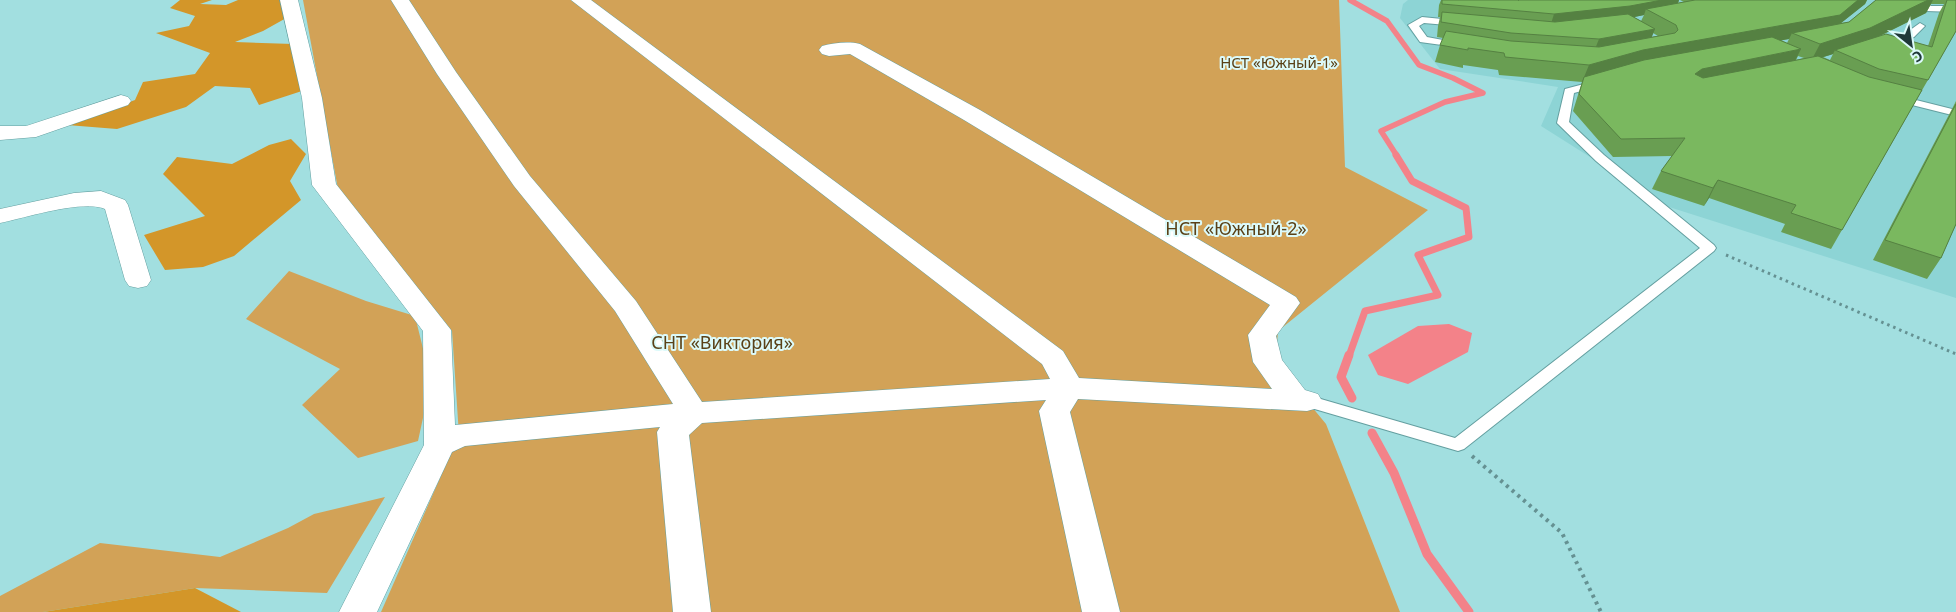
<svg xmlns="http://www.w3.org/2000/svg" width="1956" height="612" font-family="'Noto Sans',sans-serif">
  <rect width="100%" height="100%" fill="#a2dfe0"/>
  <path fill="#8dd4d5" d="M1408,0H1956V298L1647,200L1609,169L1541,126L1558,87L1440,69L1400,18L1403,4Z"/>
  <g fill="#d2a257">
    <path d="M303,0H1339L1345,167L1428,210L1278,331L1274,379L1307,401L1326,424L1400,612H381L459,435L452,331L338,189Z"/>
    <path d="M289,271L366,301L415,316L431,381L418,441L358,458L302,405L340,369L246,319Z"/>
    <path d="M385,497L327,593L195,588L43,612H0V596L100,543L220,557L288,528L314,514Z"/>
  </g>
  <g fill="#d39629">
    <path d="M180,0H212L200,4L226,5L238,0H281L288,17L263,31L235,42L293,44L305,90L259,105L250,88L215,86L186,107L117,129L67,125L135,100L143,82L195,74L210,53L156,33L189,26L195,16L170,8Z"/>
    <path d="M291,139L306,154L290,181L301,200L234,256L203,267L165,270L144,235L205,216L163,174L177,157L232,164L269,145Z"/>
    <path d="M195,588L241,612H43Z"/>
  </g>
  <path fill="#f38289" d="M1449,324L1472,333L1468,352L1408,384L1378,375L1368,355L1418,326Z"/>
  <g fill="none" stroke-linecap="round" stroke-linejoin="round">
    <path stroke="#f38289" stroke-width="5.5" d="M1350,0L1387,21L1419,65L1453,78L1483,93L1445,102L1381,131L1397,156"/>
    <path stroke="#f38289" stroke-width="7" d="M1349,356L1365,311L1438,295L1418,255L1469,237L1466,208L1412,181L1396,155"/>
    <g stroke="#f38289" stroke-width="9">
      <path d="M1349,355L1341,377L1352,398"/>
      <path d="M1372,433L1394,473L1427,554L1469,612"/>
    </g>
    <defs>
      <g id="service">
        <path d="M1911,0H1922L1931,6H1956V12L1926,11Z"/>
        <path d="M1422,17L1462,21V25L1458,26L1424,23L1419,26L1427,37L1464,44L1465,46L1464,48L1420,42L1408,25Z"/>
        <path d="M1920,23L1925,26L1914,37L1881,47L1876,44L1877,42L1906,33Z"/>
        <path d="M1599,80L1605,83L1603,85L1574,93L1569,122L1604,155L1714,245L1716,248L1714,251L1464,449L1458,451L1301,405L1299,401L1301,397L1307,395L1455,438L1700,248L1596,161L1557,123L1565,89Z"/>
        <path d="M1896,95L1956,110V116L1892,100L1890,98Z"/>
      </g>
      <g id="minor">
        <path d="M280,0H298L322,98L336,184L451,330L455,425L673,404L615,311L514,186L437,74L391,0H409L456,72L530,176L636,301L702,402L1050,379L1042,364L571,0H591L1063,351L1079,378L1272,389L1253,362L1248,335L1270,305L964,120L850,54L829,56L822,54L819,50L822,46C834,43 848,41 860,44L980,110L1296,297L1300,303L1276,336L1282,360L1305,390L1318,394L1322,401L1318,408L1307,411L1078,399L1070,412L1120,612H1082L1039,411L1046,400L702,423L689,435L711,612H673L657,432L660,427L465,446L452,452L377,612H339L424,445L423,331L312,185L302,98Z"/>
        <path d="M121,95L128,97L131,101L128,105L36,137L0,140V126H26Z"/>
        <path d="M101,191L125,200L128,205L151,280L147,286L138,288L129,286L125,280L105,209C84,199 24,218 0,223V209L74,193Z"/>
      </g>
    </defs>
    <use href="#service" stroke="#649fa0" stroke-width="2"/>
    <use href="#minor" stroke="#649fa0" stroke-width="1"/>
    <path stroke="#659192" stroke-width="3" stroke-dasharray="2.5 4" stroke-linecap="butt" d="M1726,255L1956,354"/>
    <path stroke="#659192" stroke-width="4" stroke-dasharray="3 4.5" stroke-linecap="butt" d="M1472,456L1562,533L1601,612"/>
    <use href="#service" fill="#fff" fill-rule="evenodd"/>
    <use href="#minor" fill="#fff" fill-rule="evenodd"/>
  </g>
  <g fill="#699e52" fill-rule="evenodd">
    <path d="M1441,0H1679L1678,3L1684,2L1680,0H1867L1865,4L1841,23L1849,22L1876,0H1956V31L1831,249L1781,232L1785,224L1709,198L1704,206L1652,189L1661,171L1672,156L1613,157L1573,111L1582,82L1499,75L1498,70L1463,65V68L1435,62L1440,45L1443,38L1437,37L1438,26L1440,17H1438L1439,5ZM1931,4H1944L1939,13L1928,46L1880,36L1926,13ZM1644,15L1641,21L1634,17ZM1653,33L1658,36L1651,37ZM1789,39L1787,43L1781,40ZM1833,54L1830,60L1823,57L1830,55ZM1798,56L1804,58L1796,60Z"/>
    <path d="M1956,101V224L1941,258L1927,279L1873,260L1953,107Z"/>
  </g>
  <g fill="#558142">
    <path d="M1662,0H1679L1676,9H1646L1644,15L1625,19L1550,27L1554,14Z"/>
    <path d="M1858,0H1867L1865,4L1831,31L1792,33L1789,39L1636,67L1582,82L1589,65L1643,50Z"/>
    <path d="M1928,0H1933L1926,13L1861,45L1835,50L1833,54L1811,61L1820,44Z"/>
    <path d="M1655,29L1649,44L1593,54L1599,39Z"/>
    <path d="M1801,49L1793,65L1695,85V74L1702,69Z"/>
    <path d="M1718,180L1709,198L1704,206L1713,188Z"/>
  </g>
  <g fill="#7ab85f" stroke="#558142">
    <path d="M1442,0H1519H1518H1662L1630,6L1554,14L1442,4Z"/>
    <path d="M1695,0H1858L1840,15L1643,50L1589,65L1505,57L1504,53L1468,48V50L1440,45L1446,31L1511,41L1599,47L1675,33L1678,30L1676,25L1646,9Z"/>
    <path d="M1876,0H1928L1870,28L1820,44L1792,33L1849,22Z"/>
    <path d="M1947,0H1956V31L1928,80L1879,69L1835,50L1886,34L1932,47Z"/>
    <path d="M1442,12L1555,22L1628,14L1655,29L1599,39L1511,33L1441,22Z"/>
    <path d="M1772,37L1801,49L1702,69L1695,74L1703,78L1818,56L1869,77L1922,90L1842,230L1791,213L1796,205L1718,180L1713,188L1661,171L1685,138L1621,139L1579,94L1584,77L1644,60Z"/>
    <path d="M1956,104V224L1941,258L1885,240Z"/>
  </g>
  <g text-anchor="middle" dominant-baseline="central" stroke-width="4" stroke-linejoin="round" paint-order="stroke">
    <g font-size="15" fill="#5a4117" stroke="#dcfafa">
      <text x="1279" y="62">НСТ «Южный-1»</text>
    </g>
    <g font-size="18" fill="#5a4117" stroke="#dcfafa">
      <text x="1236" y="228">НСТ «Южный-2»</text>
      <text x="722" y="342">СНТ «Виктория»</text>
    </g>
  </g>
  <g transform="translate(1911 45) rotate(150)" stroke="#dcfafa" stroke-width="4" paint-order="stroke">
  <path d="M0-4L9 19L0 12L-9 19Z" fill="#1f3839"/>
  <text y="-8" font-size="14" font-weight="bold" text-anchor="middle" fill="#1f3839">С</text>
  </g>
</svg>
